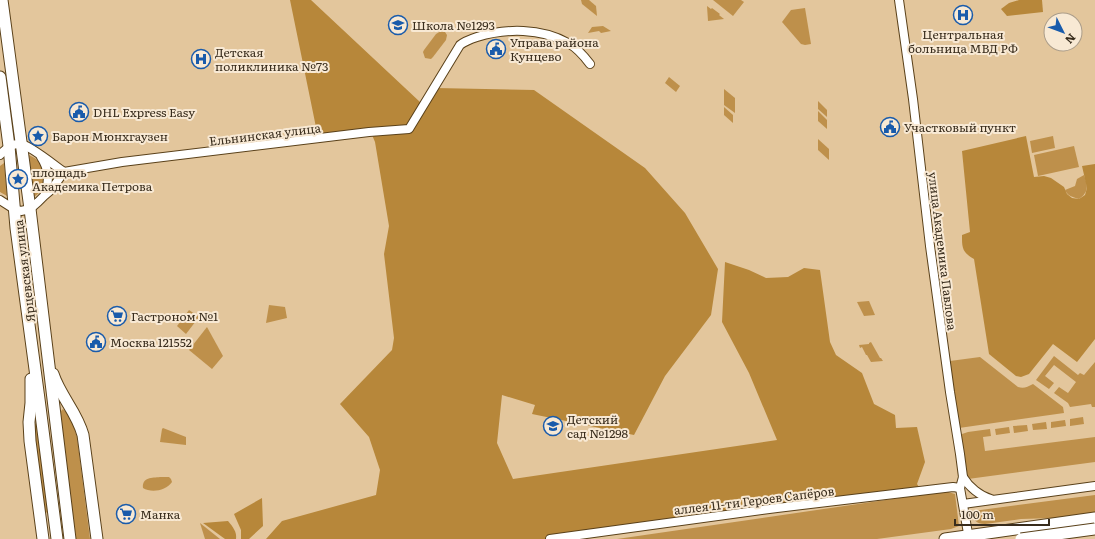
<svg xmlns="http://www.w3.org/2000/svg" width="1095" height="539" font-family="Literata,serif">
  <rect width="100%" height="100%" fill="#e3c69c"/>
  <g fill="#be904b">
    <path d="M581,0H589L596,6L597,16L582,4Z"/>
    <path d="M713,0H741L744,2L733,16Z"/>
    <path d="M707,6L711,9L712,8L720,14L719,15L724,19L708,21Z"/>
    <path d="M805,8L811,44L805,45L801,44L782,22L791,10Z"/>
    <path d="M603,26L611,31L601,33L599,31L588,33L592,27Z"/>
    <path d="M441,31L445,32L447,35L446,40L433,57L431,59L425,58L423,52L424,50L436,34Z"/>
    <path d="M669,77L680,86L676,92L665,83Z"/>
    <path d="M724,89L735,98V113L724,105Z"/>
    <path d="M818,101L827,110V117L818,109Z"/>
    <path d="M724,107L733,115V123L724,115Z"/>
    <path d="M818,111L827,120V129L818,121Z"/>
    <path d="M1053,136L1055,148L1032,153L1030,141Z"/>
    <path d="M818,139L829,149V160L818,150Z"/>
    <path d="M1074,146L1079,167L1038,176L1034,155Z"/>
    <path d="M29,155C48,163 51,185 34,197Z"/>
    <path d="M4,163L7,196L0,192V166Z"/>
    <path d="M1084,175C1088,186 1089,192 1079,199C1072,197 1068,196 1065,190L1075,186L1077,179Z"/>
    <path d="M869,301L875,315L864,316L857,302Z"/>
    <path d="M269,305L285,307L287,318L266,323Z"/>
    <path d="M189,310L199,317L186,334L177,326Z"/>
    <path d="M207,327L223,356L212,369L189,350Z"/>
    <path d="M871,342L880,358H881L883,361L871,362L867,355H866L862,347L860,348L859,345L869,344V343Z"/>
    <path d="M1054,356L1078,375L1080,373L1084,375L1095,362V407H1092L1091,404L1070,407L1068,403L1054,393L1059,387L1068,393L1076,382L1054,365L1045,376L1054,383L1049,389L1036,380Z"/>
    <path d="M980,357L1018,387C1024,389 1027,387 1033,384L1063,407L1064,413L959,428L950,361Z"/>
    <path d="M63,409C71,416 74,427 77,437L90,539H76L60,416V412Z"/>
    <path d="M1083,417L1084,424L1070,426V419Z"/>
    <path d="M1065,420L1066,426L1051,428V422Z"/>
    <path d="M37,422L49,513L44,512L33,427Z"/>
    <path d="M1046,422L1047,429L1033,430L1032,424Z"/>
    <path d="M1027,425L1028,431L1014,433L1013,426Z"/>
    <path d="M1009,427L1010,433L996,435L995,429Z"/>
    <path d="M163,428L186,437V445L160,442L162,429Z"/>
    <path d="M990,429L991,436L983,437L985,451L1095,437V462L968,479L962,440V434L968,432Z"/>
    <path d="M160,477H169L171,479L172,482C166,491 151,493 143,488C142,477 152,478 160,477Z"/>
    <path d="M948,492L955,494L959,526L951,529L877,539H617L920,495Z"/>
    <path d="M1095,495V513L1054,518L1021,519L985,524C976,524 973,520 973,511Z"/>
    <path d="M200,523L220,539H205Z"/>
  </g>
  <g fill="#b7873a">
    <path d="M290,0H311L420,102L431,86L435,88L534,90L645,168L685,213L718,269L711,315L665,376L634,435L532,414L535,405L502,395L497,443L513,479L777,440L749,373L722,322L725,262L749,270L766,278L788,277L804,268L820,270L830,342L836,355L862,373L874,404L895,415L896,428L917,427L925,462L917,484L919,487L547,539H266L282,521L376,495L380,470L369,437L340,404L392,350L394,338L384,254L389,226L375,142L370,130L318,137Z"/>
    <path d="M1019,0H1042L1043,12L1007,16L1001,9L1009,3Z"/>
    <path d="M1026,136L1034,177L1044,176L1051,178L1064,187L1067,194L1072,198L1079,199L1085,195L1087,188L1082,166L1095,164V339L1077,362L1053,344L1029,374L1021,377L1016,376L989,354L974,259C962,252 962,248 962,235L970,232L962,151Z"/>
    <path d="M262,498L263,526L249,539H241V530L234,514Z"/>
    <path d="M228,521C233,527 237,532 236,539H225L203,523Z"/>
  </g>
  <g fill="none" stroke-linecap="round" stroke-linejoin="round">
    <defs>
      <g id="minor">
        <path d="M899,0L913,99L930,246L950,392L960,454L963,477L960,488L969,539"/>
        <path d="M0,155C5,149 12,143 21,144C31,146 55,166 64,172"/>
        <path d="M41,157C49,169 50,180 45,193"/>
        <path d="M64,172L122,162L369,132L409,129L460,45C465,41 471,39 477,37C506,28 541,28 568,43C577,48 584,56 590,64"/>
        <path d="M0,200L14,209L21,211L30,209L38,202L44,196L51,190L64,172"/>
        <path d="M963,477C969,487 980,496 991,499"/>
        <path d="M963,504L1095,486"/>
        <path d="M550,539L777,508L953,487L960,488"/>
      </g>
      <g id="major">
        <path d="M2,0L30,209L70,539"/>
        <path d="M0,77L9,146L16,228L39,399L57,539"/>
        <path d="M53,374C60,396 77,412 83,435L97,539"/>
        <path d="M31,379V403L29,422L30,441L43,539"/>
        <path d="M945,539L1095,518"/>
      </g>
    </defs>
    <use href="#minor" stroke="#5a411a" stroke-width="10"/>
    <use href="#major" stroke="#5a411a" stroke-width="13"/>
    <use href="#minor" stroke="#fff" stroke-width="8"/>
    <use href="#major" stroke="#fff" stroke-width="11"/>
    <defs>
      <path id="major-bridge" d="M1021,539L1095,529"/>
    </defs>
    <use href="#major-bridge" stroke="#5a411a" stroke-width="13" stroke-linecap="butt"/>
    <use href="#major-bridge" stroke="#fff" stroke-width="11"/>
  </g>
  <defs>
    <symbol id="hospital-ring" viewBox="-11 -11 22 22"><circle r="9.5" fill="#f8e9d4" stroke="#195bab" stroke-width="1.5"/><path d="M-5-5h3v3.5h4V-5h3V5h-3V1.5h-4V5h-3Z" fill="#195bab"/></symbol>
    <symbol id="school-ring" viewBox="-11 -11 22 22"><circle r="9.5" fill="#f8e9d4" stroke="#195bab" stroke-width="1.5"/><path d="M0-5L7-2L0 1L-7-2ZM-4 1L0 2.5L4 1V4Q0 6-4 4Z" fill="#195bab"/></symbol>
    <symbol id="civic-ring" viewBox="-11 -11 22 22"><circle r="9.5" fill="#f8e9d4" stroke="#195bab" stroke-width="1.5"/><path d="M-.6-6.5H3V-4.5H.6V-3L4-1V1h2V6H-6V1h2V-1L-.6-3ZM-1.2 2.5V6h2.4V2.5Z" fill="#195bab"/></symbol>
    <symbol id="sight-ring" viewBox="-11 -11 22 22"><circle r="9.5" fill="#f8e9d4" stroke="#195bab" stroke-width="1.5"/><path d="M0-6L1.8-2.2L6-1.7L2.9 1.2L3.7 5.4L0 3.3L-3.7 5.4L-2.9 1.2L-6-1.7L-1.8-2.2Z" fill="#195bab"/></symbol>
    <symbol id="supermarket-ring" viewBox="-11 -11 22 22"><circle r="9.5" fill="#f8e9d4" stroke="#195bab" stroke-width="1.5"/><path d="M-6-5.5h2.5l.6 2H6L4.5 2H-2.5L-4.4-4H-6ZM-1.5 3.2a1.3 1.3 0 1 0 .1 0ZM3 3.2a1.3 1.3 0 1 0 .1 0Z" fill="#195bab"/></symbol>
  </defs>
  <g fill-rule="evenodd">
    <use href="#hospital-ring" x="952" y="4" width="22" height="22"/>
    <use href="#school-ring" x="387" y="14" width="22" height="22"/>
    <use href="#civic-ring" x="485" y="38" width="22" height="22"/>
    <use href="#hospital-ring" x="190" y="48" width="22" height="22"/>
    <use href="#civic-ring" x="68" y="101" width="22" height="22"/>
    <use href="#civic-ring" x="879" y="116" width="22" height="22"/>
    <use href="#sight-ring" x="27" y="125" width="22" height="22"/>
    <use href="#sight-ring" x="7" y="168" width="22" height="22"/>
    <use href="#supermarket-ring" x="106" y="305" width="22" height="22"/>
    <use href="#civic-ring" x="85" y="331" width="22" height="22"/>
    <use href="#school-ring" x="542" y="415" width="22" height="22"/>
    <use href="#supermarket-ring" x="115" y="503" width="22" height="22"/>
  </g>
  <g text-anchor="middle" dominant-baseline="central" stroke-width="4" stroke-linejoin="round" paint-order="stroke">
    <g font-size="12" fill="#382c1c" stroke="#f8e9d4" text-anchor="start">
      <text x="412" y="25">Школа №1293</text>
      <text x="963" y="34" text-anchor="middle">Центральная<tspan x="963" dy="14">больница МВД РФ</tspan></text>
      <text x="510" y="42">Управа района<tspan x="510" dy="14">Кунцево</tspan></text>
      <text x="215" y="52">Детская<tspan x="215" dy="14">поликлиника №73</tspan></text>
      <text x="93" y="112">DHL Express Easy</text>
      <text x="904" y="127">Участковый пункт</text>
      <text x="52" y="136">Барон Мюнхгаузен</text>
      <text x="32" y="172">площадь<tspan x="32" dy="14">Академика Петрова</tspan></text>
      <text x="131" y="316">Гастроном №1</text>
      <text x="110" y="342">Москва 121552</text>
      <text x="567" y="419">Детский<tspan x="567" dy="14">сад №1298</tspan></text>
      <text x="140" y="514">Манка</text>
    </g>
    <g font-size="12" fill="#382c1c" stroke="#f8e9d4">
      <text transform="translate(265 134) rotate(-7)">Ельнинская улица</text>
      <text transform="translate(943 251) rotate(83)">улица Академика Павлова</text>
      <text transform="translate(24 271) rotate(-97)">Ярцевская улица</text>
      <text transform="translate(754 500) rotate(-7)">аллея 11-ти Героев Сапёров</text>
    </g>
  </g>
  <g transform="translate(1063 32) rotate(132)"><circle r="19" fill="#f8e9d4" stroke="#ab9d8a"/>
  <path d="M0-3L7 15L0 10L-7 15Z" fill="#195bab"/>
  <text y="-6" font-size="11" font-weight="bold" text-anchor="middle" fill="#382c1c">N</text>
  </g>
  <path d="M955 519v6h94v-6" fill="none" stroke="#382c1c" stroke-width="2"/>
  <text x="961" y="519" font-size="12" fill="#382c1c" stroke="#f8e9d4" stroke-width="3" paint-order="stroke">100 m</text>
</svg>
